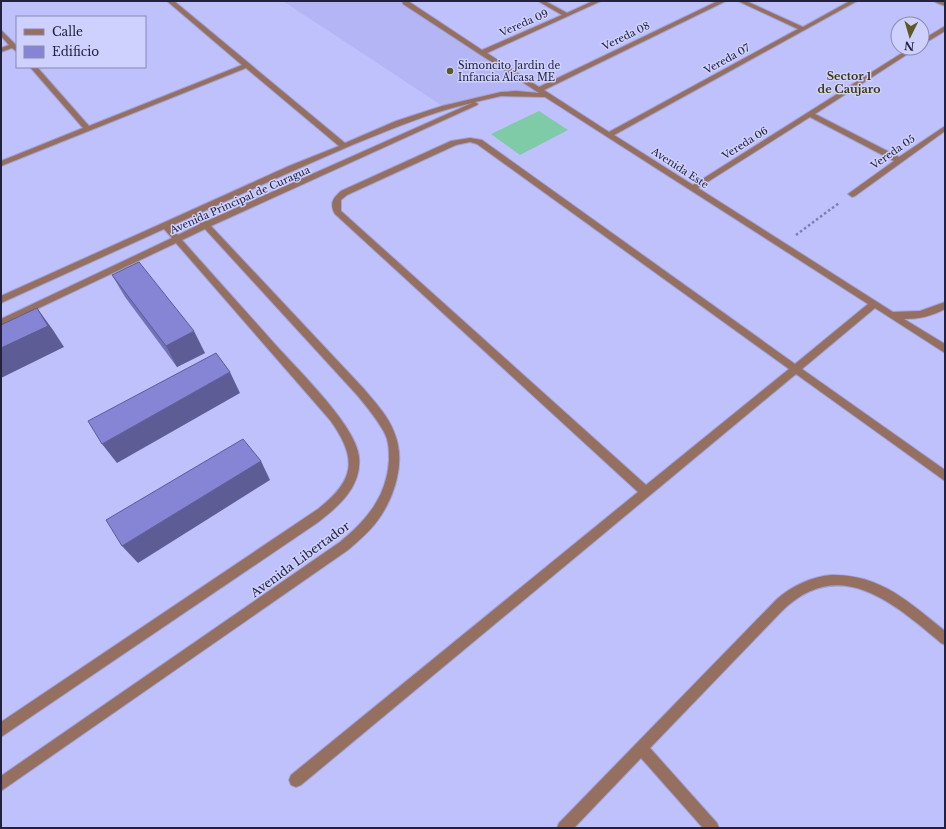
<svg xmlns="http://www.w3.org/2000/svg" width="946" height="829" font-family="'Libre Baskerville',serif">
  <rect width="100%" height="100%" fill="#bfc1fc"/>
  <path fill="#b4b5f5" d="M283,1H402L547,95L516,93L444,107Z"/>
  <path fill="#7fcaa7" d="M539,111L568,130L520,155L491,134Z"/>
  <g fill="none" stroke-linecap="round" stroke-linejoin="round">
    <defs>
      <g id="minor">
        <path d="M167,1H174L345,143L396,121L442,106L501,92L516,91L539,93L403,4L402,1H408L482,50L562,15L538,1H545L567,13L593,1H601L487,53L539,87L718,1H726L544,90L609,132L798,29L738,1H746L803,27L850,1H857L614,135L693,185L910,48H917L815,114L899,157L945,126V131L855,196L852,197L848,194L894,161L810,117L698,188L893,312L920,311L945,302V309C932,316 919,319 904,319L945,344V353L875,308L802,369L945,470V481L796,374L301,785L296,787L291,785L289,780L291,775L638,492L335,214C329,204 333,198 341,191L451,141L470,138L482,140L795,364L868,304L545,97L501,96L475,102L478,104L477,105L211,226L364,389C375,402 388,416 394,432C407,462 394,500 375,524C367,534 357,542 348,550L1,791V776L340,542C367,520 387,496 389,460C389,450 389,441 384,432C377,419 367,407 357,395L205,229L182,240C212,274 243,308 273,342C295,367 357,426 359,457C362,487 338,507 317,523L1,737V722L318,509C355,480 358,459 330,420L176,243L1,326V319L172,238L164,229L1,303V296L289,166L339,146L246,68L1,166V161L83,128L30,67H37L89,126L242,65ZM472,103L207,221L200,213C250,190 301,167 352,145C392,129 431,112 472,103ZM470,142L477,144L789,369L646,485L341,211V200L347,195L456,145ZM193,216L200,224L178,235L171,226Z"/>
        <path d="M934,1L945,2V6L935,2Z"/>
        <path d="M945,26V31L922,45V40Z"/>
        <path d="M1,30L17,46V52L12,48L1,52V48L9,45L1,36Z"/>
        <path d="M831,575C880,574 909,602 945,631V645L941,643C893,603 839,554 781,612L650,748L717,823L719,828H703L641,758L574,828H557L559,823L777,599C792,586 811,577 831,575Z"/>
      </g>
    </defs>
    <use href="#minor" stroke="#a0a1d6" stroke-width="2"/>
    <path stroke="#7d7eac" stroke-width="2.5" stroke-dasharray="2.5 2.5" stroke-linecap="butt" d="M796,235L839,203"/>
    <use href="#minor" fill="#956f5f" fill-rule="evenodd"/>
  </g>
  <path fill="#7272b7" d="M112,275L205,353L177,367L125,297Z"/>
  <g fill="#5d5c95">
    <path d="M37,308L53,330L64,347L1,378V348Z"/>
    <path d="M194,331L205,353L177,367L166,346Z"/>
    <path d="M230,372L240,393L117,463L102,444Z"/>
    <path d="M261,461L270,480L138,563L122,546Z"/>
  </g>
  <g fill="#8584d5" stroke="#5d5c95">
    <path d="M139,262L194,331L166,346L112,275Z"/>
    <path d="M37,308L48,326L1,348V325Z"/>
    <path d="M216,353L230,372L102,444L88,421Z"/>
    <path d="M243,439L261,461L122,546L106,520Z"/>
  </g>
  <circle fill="#5e5825" stroke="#ced0fd" stroke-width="1.5" cx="450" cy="71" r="4"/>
  <g text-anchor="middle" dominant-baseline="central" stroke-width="3" stroke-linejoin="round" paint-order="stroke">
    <g font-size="10" fill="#23223e" stroke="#ced0fd">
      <text transform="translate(524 23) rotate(-24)">Vereda 09</text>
      <text transform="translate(626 36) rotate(-26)">Vereda 08</text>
      <text transform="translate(727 59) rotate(-29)">Vereda 07</text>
      <text transform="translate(745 143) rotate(-32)">Vereda 06</text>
      <text transform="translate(893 152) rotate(-35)">Vereda 05</text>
      <text transform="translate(680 168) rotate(33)">Avenida Este</text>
      <text transform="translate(240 200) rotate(-24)">Avenida Principal de Curagua</text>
    </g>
    <g font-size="10" fill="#23223e" stroke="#ced0fd" text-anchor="start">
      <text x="458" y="65">Simoncito Jardin de<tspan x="458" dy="12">Infancia Alcasa ME</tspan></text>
    </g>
    <g font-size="11" font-weight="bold" fill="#3c370d" stroke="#ced0fd">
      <text x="849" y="76">Sector 1<tspan x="849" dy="13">de Caujaro</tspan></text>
    </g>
    <g font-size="12" fill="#23223e" stroke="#ced0fd">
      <text transform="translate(300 559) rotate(-36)">Avenida Libertador</text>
    </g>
  </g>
  <rect width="946" height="829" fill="none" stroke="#23223e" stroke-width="4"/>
  <rect x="16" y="16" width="130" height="52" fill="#ced0fd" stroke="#8a8ab1"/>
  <rect x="24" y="29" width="20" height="6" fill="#956f5f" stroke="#8a8ab1"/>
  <text x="52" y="36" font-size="12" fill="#23223e">Calle</text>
  <rect x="24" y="46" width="20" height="12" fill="#8584d5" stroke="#8a8ab1"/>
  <text x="52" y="56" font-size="12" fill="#23223e">Edificio</text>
  <g transform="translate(910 36) rotate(185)"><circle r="19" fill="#ced0fd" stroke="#8a8ab1"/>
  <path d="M0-3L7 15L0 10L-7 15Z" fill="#5e5825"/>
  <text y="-6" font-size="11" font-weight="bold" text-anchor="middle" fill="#23223e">N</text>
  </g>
</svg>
